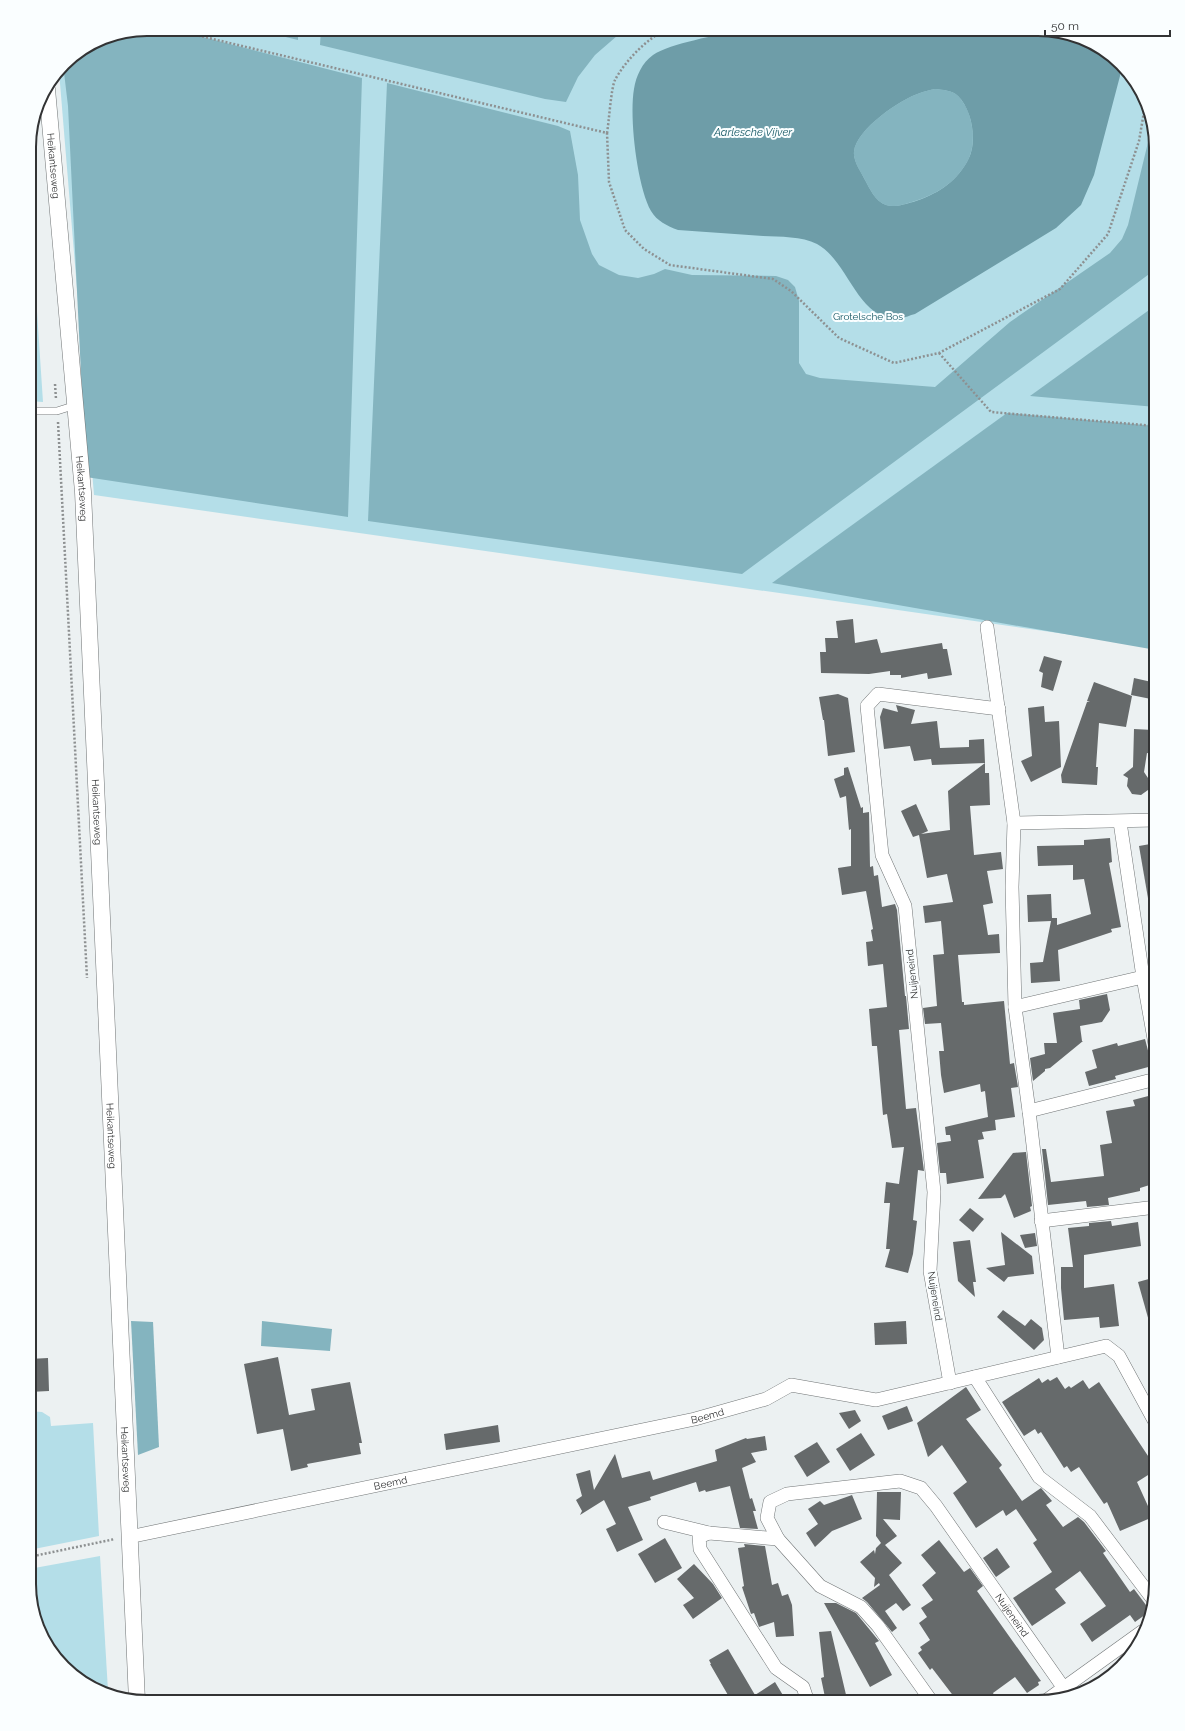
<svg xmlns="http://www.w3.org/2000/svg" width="1185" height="1731" font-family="Raleway,sans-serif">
  <rect width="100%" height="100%" fill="#ecf1f2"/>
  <g fill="#b4dee8">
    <path d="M147,29H1045L1097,45L1140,88L1156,147V647L94,495L59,71L64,63L102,38Z"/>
    <path d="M29,186L30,206L43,402L29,401Z"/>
    <path d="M29,1411L42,1412L50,1417L51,1426L93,1423L99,1536L29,1550Z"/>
    <path d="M100,1556L108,1691L82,1682L45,1643L29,1584V1569Z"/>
  </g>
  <g fill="#84b4bf">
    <path d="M147,29H172L362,78L348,517L86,477L68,106L63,64L102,38Z"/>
    <path d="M253,29H298V40Z"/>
    <path d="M321,29H625L595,55L578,77L566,102L545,99L320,45Z"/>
    <path d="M387,83L558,126L570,131L578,175L580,220L592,254L599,265L619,275L638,278L654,274L665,269L692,275L776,276L788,280L795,287L799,301V363L806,374L820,378L935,387L1010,322L1110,253L1122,239L1128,225L1151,130L1156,147V269L742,574L368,521Z"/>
    <path d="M935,89C943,90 952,90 958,96C973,111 978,144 967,162C954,184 937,194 912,202C905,204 894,208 886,205C875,201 870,189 865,180C861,172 853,161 854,152C856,129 901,99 920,93C925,91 930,90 935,89Z"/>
    <path d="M1156,305V407L1030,396Z"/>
    <path d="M1007,413L1156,426V650L772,583Z"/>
    <path d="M131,1321L153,1322L159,1447L138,1455Z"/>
    <path d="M262,1321L332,1329L330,1351L261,1346Z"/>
  </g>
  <path fill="#6e9da8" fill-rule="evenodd" d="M740,29H1045L1097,45L1120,68V76L1094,175L1081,205L1056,228L915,314C910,315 905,318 900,318C858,323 849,261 817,244C802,236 780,237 763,236C735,234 706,232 678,230C667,226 657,221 651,211C637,186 629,117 634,89C636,76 642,63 653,55C671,43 717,36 740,29ZM935,89C943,90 952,90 958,96C973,111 978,144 967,162C954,184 937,194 913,202C905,204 894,208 886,205C875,201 870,189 865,180C861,172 853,161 854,152C856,129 901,99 920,93C925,91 930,90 935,89Z"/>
  <g fill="#666a6b">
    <path d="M853,619L855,643L877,639L881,653L942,643L943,649H947L952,675L928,679L927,673L901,678V675H890V671L869,674L821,673L820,652H826L825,638H838L836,621Z"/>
    <path d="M1044,656L1062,661L1053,691L1041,687L1043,673L1039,671Z"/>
    <path d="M1134,678L1156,683V700L1131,695Z"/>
    <path d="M1094,682L1132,696L1126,727L1099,723L1096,767H1098L1097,785L1062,783L1061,775L1087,702H1090L1087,701Z"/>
    <path d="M838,694L848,698L855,752L828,756L824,720H823L819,697Z"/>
    <path d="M896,705L915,710L911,724L937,721L940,748L969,747V740L984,739L985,763L932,765L931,759L914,761L910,746L884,749L880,717L883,708L898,712Z"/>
    <path d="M1044,706L1045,722L1059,721L1061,767L1031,782L1021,761L1032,756L1028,708Z"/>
    <path d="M1134,729L1153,730L1152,754L1147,753L1144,772L1150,781L1148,790L1141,795L1132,794L1127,786L1128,778L1123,775L1133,767Z"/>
    <path d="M985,763V773H989L990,805L970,806L974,855L1001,852L1003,869L987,871L993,903L983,905L988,935L999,934L1000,953L958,955L962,1002H964V1005L1004,1001L1010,1064L1014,1063L1018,1087L1011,1088L1015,1117L995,1120L996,1130L982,1132L984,1139L978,1140L984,1178L947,1184L946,1173H940L937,1143L951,1141L950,1135H946L945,1127L988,1117L985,1091L981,1092L980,1084L944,1093L941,1075L939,1051H944L941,1023L925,1024L923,1008L937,1006L933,955L944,954L941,921L925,923L923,906L953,902L947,874L927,878L919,835L913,837L901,811L916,804L928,831L921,834L950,830L948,791Z"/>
    <path d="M848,767L861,808L863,807V813L869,812L870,867L873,866L874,876L878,875L882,907L895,904L897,910L905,996H906L909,1029L899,1030L906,1109L916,1108L924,1171L918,1170L913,1220L917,1221L913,1254L908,1273L885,1267L890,1249H886L890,1203H884L886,1182L899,1184L904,1147L892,1148L887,1114L883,1115L877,1046H872L869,1009L887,1007L883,964L868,966L866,942L873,941L871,930L873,929L866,891L842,895L838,868L851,866V829L849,830L846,796L840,798L834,779L844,775V768Z"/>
    <path d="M1110,838L1112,862L1109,863L1121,927L1111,929L1112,932L1058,950L1060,981L1031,983L1030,963L1043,962L1051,921L1028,922L1027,895L1051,894L1052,918H1057V925L1091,914L1084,879L1073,880V865L1038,866L1037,846L1084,845V840Z"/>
    <path d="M1156,843V904H1149L1139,846Z"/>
    <path d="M1107,994L1110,1010L1102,1022L1080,1026L1082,1041H1083L1050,1068L1045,1069V1071L1033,1081L1030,1058L1045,1054L1044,1043H1057L1053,1013L1080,1009L1079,1000Z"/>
    <path d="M1145,1039L1152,1066L1115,1076L1116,1079L1089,1086L1085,1072L1097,1068L1092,1050L1117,1043L1118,1046Z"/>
    <path d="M1156,1094V1120L1150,1121L1156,1142V1183L1140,1188V1191L1108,1198L1109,1205L1087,1207L1086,1201L1048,1205L1042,1149H1046L1051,1182L1104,1176L1100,1145L1112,1143L1106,1111L1135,1106L1133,1100Z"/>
    <path d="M1026,1152L1032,1206L1030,1207L1031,1211L1014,1218L1005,1194L1001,1198L978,1199L1013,1153Z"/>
    <path d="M970,1208L984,1219L973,1232L959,1220Z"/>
    <path d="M1111,1221L1112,1226L1138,1222L1141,1246L1084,1255V1288L1114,1284L1119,1326L1100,1328L1099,1317L1064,1320L1061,1288V1267H1073L1068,1228L1089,1226V1223Z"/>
    <path d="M1001,1232L1032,1256L1034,1274L1008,1277L1004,1282L986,1268L1005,1265Z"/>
    <path d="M1035,1233L1037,1246L1025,1248L1020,1235Z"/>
    <path d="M970,1240L976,1282H973L975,1297L958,1281L953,1242Z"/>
    <path d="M1156,1277V1332H1152L1138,1282Z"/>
    <path d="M1003,1310L1025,1326L1031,1319L1042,1328L1044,1340L1034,1350L997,1317Z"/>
    <path d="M906,1321L907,1344L875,1345L874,1323Z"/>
    <path d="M278,1357L289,1415L315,1410L311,1389L350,1382L362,1443H359L361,1454L307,1464L308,1467L291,1471L283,1429L257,1434L244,1364Z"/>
    <path d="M48,1358L49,1391L29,1392V1359Z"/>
    <path d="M1057,1377L1065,1389L1069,1386L1071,1388L1083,1380L1089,1389L1099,1382L1156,1468V1470L1137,1482L1153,1517L1120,1531L1107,1502L1104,1504L1079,1467L1071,1472L1067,1466L1064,1468L1041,1432L1038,1434L1035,1429L1024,1436L1002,1402L1039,1378L1042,1383L1048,1379L1050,1381Z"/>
    <path d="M966,1387L981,1410L966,1419L1002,1465L999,1468L1022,1501L1041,1488L1052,1501L1046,1505L1063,1527L1078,1517L1084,1522L1106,1551L1103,1553L1130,1592L1134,1589L1149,1609V1612L1135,1622L1130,1615L1092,1642L1080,1624L1106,1606L1080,1571L1055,1589L1066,1603L1032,1626L1013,1598L1052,1572L1033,1543L1037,1540L1016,1509L1006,1516L1003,1510L976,1528L953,1493L967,1482L942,1445L928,1457L917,1423Z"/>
    <path d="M907,1406L913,1421L888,1430L882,1416Z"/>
    <path d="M855,1410L861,1421L849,1429L839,1413Z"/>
    <path d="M498,1425L500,1442L446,1450L444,1434Z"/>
    <path d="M861,1433L875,1455L850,1471L836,1449Z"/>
    <path d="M765,1436L767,1450L751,1453L756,1462L742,1468L750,1499L752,1498L756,1511H753L758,1529L740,1528L730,1486L706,1492L705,1490L699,1492L696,1482L650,1497L651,1500L628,1507L643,1540L617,1552L606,1529L616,1524L604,1500L580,1515L582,1511L576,1500L582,1496L576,1474L590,1470L594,1490L615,1454L622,1478L650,1471L653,1480L717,1461L715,1450L746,1438L747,1439Z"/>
    <path d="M817,1442L830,1462L807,1477L794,1456Z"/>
    <path d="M877,1492H901L900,1520L883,1519L897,1536L885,1545L902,1563L889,1575L911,1605L903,1611L896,1603L885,1611L897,1628L892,1632L867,1602L862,1598L880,1585L879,1583L874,1587L875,1578L860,1562L874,1550L875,1554L876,1548L881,1543L876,1536Z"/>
    <path d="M852,1495L862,1519L832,1531L815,1547L806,1533L818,1524L808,1509L820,1501L824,1505Z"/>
    <path d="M665,1538L682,1568L655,1583L638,1554Z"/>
    <path d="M939,1540L964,1572L970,1568L983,1586L977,1591L1041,1681L1038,1682L1039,1685L1027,1693L1015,1677L993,1693L994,1695L984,1702H958L932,1668L930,1670L918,1653L922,1650L920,1647L930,1640L919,1623L927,1617L921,1608L933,1600L922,1585L936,1573L921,1555Z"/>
    <path d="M744,1544L765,1546L772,1585L778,1583L782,1596L788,1594L792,1605L794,1636L776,1637L774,1622L759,1627L754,1613L751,1614L742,1587L744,1586L738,1548L745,1547Z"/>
    <path d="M997,1548L1010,1567L996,1577L983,1558Z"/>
    <path d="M694,1564L713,1584L722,1598L693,1619L683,1605L694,1598L677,1579Z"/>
    <path d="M824,1603H836L856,1613L879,1641L875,1643L892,1675L870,1687Z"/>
    <path d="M831,1631L847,1699L826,1702L821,1678L824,1677L819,1632Z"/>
    <path d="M728,1649L755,1695L775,1682L787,1702H732L710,1664H711L709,1660Z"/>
  </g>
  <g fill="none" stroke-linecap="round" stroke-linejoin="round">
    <defs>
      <path id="service" d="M29,411H57L76,405"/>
      <g id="minor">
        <path d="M987,627L1014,823L1012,887L1015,1007L1029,1111L1058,1357"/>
        <path d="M1120,822L1143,977L1156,1050"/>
        <path d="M1014,823L1156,820"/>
        <path d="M1015,1007L1143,977"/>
        <path d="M1029,1111L1156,1079"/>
        <path d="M1041,1221L1156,1207"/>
        <path d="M975,1377L1039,1477L1090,1516L1152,1598"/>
        <path d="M950,1383L930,1271L934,1192L905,906L882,855L867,706L878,694L999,709"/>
        <path d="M664,1522L709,1533"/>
        <path id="s1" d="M129,1537L695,1419L766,1399L791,1385L876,1400L1106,1346L1119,1356L1156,1424"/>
        <path d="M778,1539L709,1533L699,1537L700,1549L776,1668L803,1687L808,1702"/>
        <path d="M1047,1700L1143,1631"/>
        <path id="s2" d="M932,1702L878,1626L861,1607L820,1586L778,1539L767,1518L770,1502L787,1494L900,1481L921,1488L936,1506L1063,1687"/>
      </g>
      <g id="tertiary">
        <path id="s3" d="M47,89L83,492L137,1701"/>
      </g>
    </defs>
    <use href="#service" stroke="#717576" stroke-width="8"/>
    <use href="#minor" stroke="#717576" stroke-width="14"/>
    <use href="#tertiary" stroke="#717576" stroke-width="17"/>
    <g stroke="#8d9091" stroke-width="2.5" stroke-dasharray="2 2" stroke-linecap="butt">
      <path d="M171,29L607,133L609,182L625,230L644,249L670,265L773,279L791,291L839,338L894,363L939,353L1060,289L1108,234L1139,141L1145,106"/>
      <path d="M607,133C609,122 611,88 615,80C625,61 648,37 668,29"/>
      <path d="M939,353L991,412L1156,426"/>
      <path d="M55,384L56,399"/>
      <path d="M58,422L87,978"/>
      <path d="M29,1557L115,1539"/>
    </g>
    <use href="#service" stroke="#fff" stroke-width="7"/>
    <use href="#minor" stroke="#fff" stroke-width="13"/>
    <use href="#tertiary" stroke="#fff" stroke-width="16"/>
  </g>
  <g text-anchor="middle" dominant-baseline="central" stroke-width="4" stroke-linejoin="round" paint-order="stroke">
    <g font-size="10" fill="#323334" stroke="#fafeff">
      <text stroke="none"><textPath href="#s3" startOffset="77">Heikantseweg</textPath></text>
      <text stroke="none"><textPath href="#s3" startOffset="401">Heikantseweg</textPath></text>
      <text stroke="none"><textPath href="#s3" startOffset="725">Heikantseweg</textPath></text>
      <text transform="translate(912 974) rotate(-96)">Nuijeneind</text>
      <text stroke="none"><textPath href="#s3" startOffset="1049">Heikantseweg</textPath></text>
      <text transform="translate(935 1296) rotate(81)">Nuijeneind</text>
      <text stroke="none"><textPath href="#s1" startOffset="591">Beemd</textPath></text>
      <text stroke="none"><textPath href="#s3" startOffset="1373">Heikantseweg</textPath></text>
      <text stroke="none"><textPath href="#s1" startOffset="267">Beemd</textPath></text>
      <text stroke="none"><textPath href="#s2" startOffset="579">Nuijeneind</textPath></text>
    </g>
    <g font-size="10" fill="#165865" stroke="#fafeff">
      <text x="868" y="316">Grotelsche Bos</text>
    </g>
    <g font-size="11" font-style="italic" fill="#165865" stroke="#fafeff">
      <text x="753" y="132">Aarlesche Vijver</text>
    </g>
  </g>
  <path d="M0 0H1185V1731H0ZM147 36H1038A111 111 0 0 1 1149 147V1584A111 111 0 0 1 1038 1695H147A111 111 0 0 1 36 1584V147A111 111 0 0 1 147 36Z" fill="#fafeff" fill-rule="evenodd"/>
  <path fill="none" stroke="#323334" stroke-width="2" d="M147 36H1038A111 111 0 0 1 1149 147V1584A111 111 0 0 1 1038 1695H147A111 111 0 0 1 36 1584V147A111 111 0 0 1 147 36Z"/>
  <path d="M1045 30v6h125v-6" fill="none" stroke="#323334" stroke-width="2"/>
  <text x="1051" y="30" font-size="12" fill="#323334" stroke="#fafeff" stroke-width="3" paint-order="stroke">50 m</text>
</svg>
